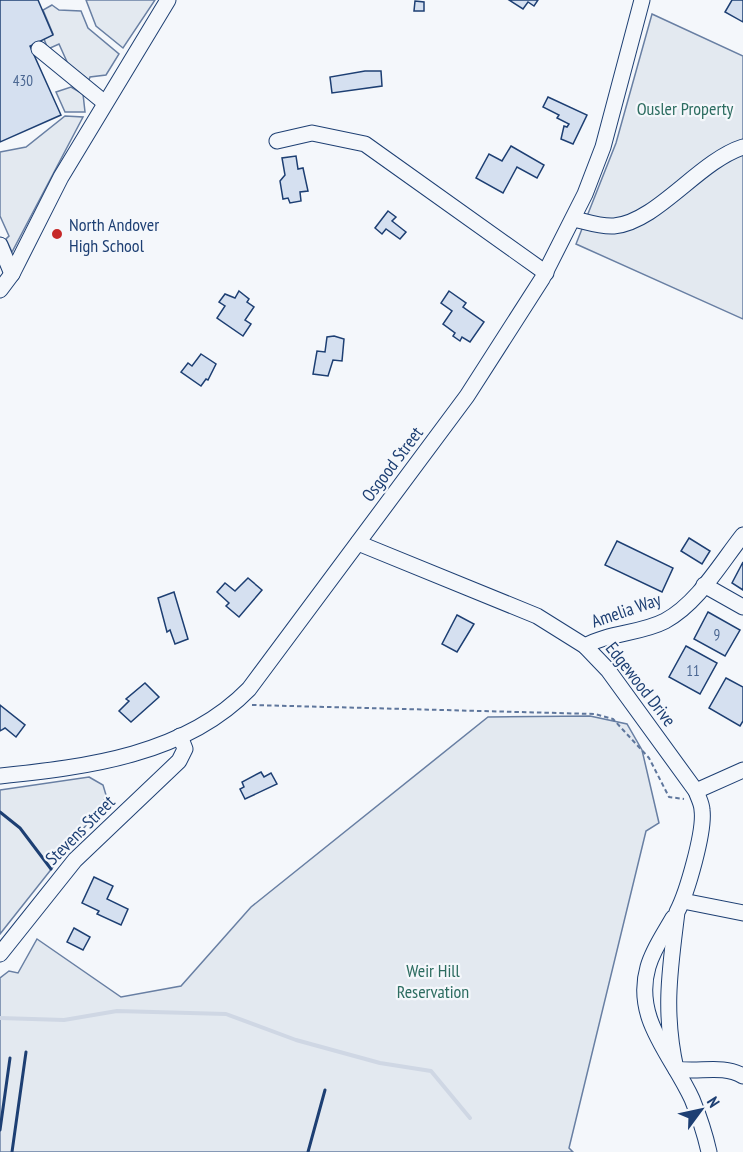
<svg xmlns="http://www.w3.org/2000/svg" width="743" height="1152" font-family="'PT Sans Narrow',sans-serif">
  <rect width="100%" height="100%" fill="#f4f7fb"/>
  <g fill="#e3e9f0" stroke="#687fa3" stroke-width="1.5">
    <path d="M86,0H155L123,48L96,26Z"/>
    <path d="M52,5L59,10L81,11L88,28L119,54L106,75L90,77L89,80L68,64L59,44L48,49L44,39L53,34L43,10Z"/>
    <path d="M652,14L743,56V319L576,244L616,143Z"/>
    <path d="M71,87L83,94L85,112H65L56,92Z"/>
    <path d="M65,116L83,117L12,252L6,239L9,236L0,216V152L26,147Z"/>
    <path d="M590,716L627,724L642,750L659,823L646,831L569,1148L573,1152H0V978L9,971L18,973L37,939L121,997L181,986L251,907L488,717Z"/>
    <path d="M89,777L103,785L106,795L103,804L0,934V790Z"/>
  </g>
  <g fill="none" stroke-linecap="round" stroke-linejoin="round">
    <path stroke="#cfd7e4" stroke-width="4" d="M0,1018L64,1020L117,1011L226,1014L296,1040L380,1063L431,1071L470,1118"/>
  </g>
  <g fill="#d5e0f0" stroke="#1d3f73" stroke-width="1.5">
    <path d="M0,0H38L53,35L30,46L61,115L0,142Z"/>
    <path d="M509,0H538L534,6L528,2L523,9Z"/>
    <path d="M732,0H743V22L725,12Z"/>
    <path d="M415,1L424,2V11H414Z"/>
    <path d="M365,71H381L382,86L332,93L330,77Z"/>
    <path d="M548,97L587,115L573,144L561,139L564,126L567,127L569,124L557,118L559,115L543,107Z"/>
    <path d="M511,146L544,165L537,178L517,167L503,193L476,178L489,154L502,161Z"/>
    <path d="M296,156L298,169L303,168L308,191L300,192L301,201L290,203L288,198L283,199L280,181L285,175L282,158Z"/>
    <path d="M388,211L396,217L392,221L406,232L400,239L386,229L382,234L375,228Z"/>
    <path d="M239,291L249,299L247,302L254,307L245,320L251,324L243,336L217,318L225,306L219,302L225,294L235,298Z"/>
    <path d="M449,291L466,303L463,307L484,322L470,342L462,337L460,341L453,336L455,333L443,324L452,311L441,303Z"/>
    <path d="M334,336L344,339L342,361L333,360L328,376L313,374L317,351L325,352L327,337Z"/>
    <path d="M201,354L216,364L208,380L206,379L201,386L181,372L188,363L192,366Z"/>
    <path d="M689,538L710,551L702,564L681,551Z"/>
    <path d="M617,541L673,568L662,592L605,565Z"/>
    <path d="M743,562V590L732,583Z"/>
    <path d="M248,578L262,590L239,617L226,606L229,603L217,592L225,583L235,591Z"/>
    <path d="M174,592L188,639L175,644L170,630L167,632L158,598Z"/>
    <path d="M708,612L740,630L725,656L694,639Z"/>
    <path d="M457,615L474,624L457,652L442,644Z"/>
    <path d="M686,646L717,663L700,694L669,677Z"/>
    <path d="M726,678L743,687V721L740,726L709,708Z"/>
    <path d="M145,683L159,697L131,722L119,711L129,701L126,699Z"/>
    <path d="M0,705L25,725L16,737L5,728L0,731Z"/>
    <path d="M261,772L264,777L271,773L277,784L245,799L240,789L244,787L242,782Z"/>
    <path d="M94,877L113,886L107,899L128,909L121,925L97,914L99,911L82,903Z"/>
    <path d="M74,928L90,937L83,950L67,942Z"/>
  </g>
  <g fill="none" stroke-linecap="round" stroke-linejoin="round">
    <defs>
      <g id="minor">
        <path d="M39,49L105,103"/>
        <path d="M277,141L312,133L365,144L546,273"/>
        <path d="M574,219C587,222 601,227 614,226C657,222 699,161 743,147"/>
        <path d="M0,245L12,274"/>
        <path d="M0,290L12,274L61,177L168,0"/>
        <path d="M358,543L537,616L585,646L608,670L696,791C698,797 702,804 702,810C705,831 687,893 677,912C670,969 663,1011 676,1069"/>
        <path d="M704,585L743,607"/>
        <path d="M585,646C610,632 640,634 665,621C698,603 720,564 743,535"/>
        <path d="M0,776C87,767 185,755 249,689L467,396L542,279L585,194L603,147L642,0"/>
        <path d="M696,791L743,770"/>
        <path d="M683,901L743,913"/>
        <path d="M673,918C664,934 653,949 648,967C633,1019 672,1055 692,1099C699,1116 705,1134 709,1152"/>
        <path d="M0,954L75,860L179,761L185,749L180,736"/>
        <path d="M676,1069C699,1073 722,1064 743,1076"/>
      </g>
    </defs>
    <use href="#minor" stroke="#1d3f73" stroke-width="17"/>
    <path stroke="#5e769c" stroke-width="2" stroke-dasharray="4.5 3" stroke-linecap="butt" d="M252,705L595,714L613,719L649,758L669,797L684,799"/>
    <use href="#minor" stroke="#f4f7fb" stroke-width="15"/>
    <g stroke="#1d3f73" stroke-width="3">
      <path d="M0,812L20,828L51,869"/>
      <path d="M0,1130L10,1058"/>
      <path d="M12,1152L26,1052"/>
      <path d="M308,1152L325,1090"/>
    </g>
  </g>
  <circle fill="#c62828" stroke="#f4f7fb" stroke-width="2" cx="57" cy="234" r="6"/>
  <g text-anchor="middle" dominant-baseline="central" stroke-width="4.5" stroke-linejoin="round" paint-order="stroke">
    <g font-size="15" fill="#4b6792">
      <text x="23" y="80">430</text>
      <text x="717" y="634">9</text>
      <text x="693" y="670">11</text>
    </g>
    <g font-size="18" fill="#2c6c60" stroke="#f4f7fb">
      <text x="685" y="108">Ousler Property</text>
      <text x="433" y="970">Weir Hill<tspan x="433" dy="21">Reservation</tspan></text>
    </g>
    <g font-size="18" fill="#1d3f73" stroke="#f4f7fb" text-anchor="start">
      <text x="69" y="224">North Andover<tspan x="69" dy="21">High School</tspan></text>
    </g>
    <g font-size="18" fill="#1d3f73" stroke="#f4f7fb">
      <text transform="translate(392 464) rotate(-53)">Osgood Street</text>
      <text transform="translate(626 610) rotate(-19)">Amelia Way</text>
      <text transform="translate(641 684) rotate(52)">Edgewood Drive</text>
      <text transform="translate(80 830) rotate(-45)">Stevens Street</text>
    </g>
  </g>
  <g transform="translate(701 1110) rotate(57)" stroke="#f4f7fb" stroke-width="4.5" paint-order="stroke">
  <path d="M0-4.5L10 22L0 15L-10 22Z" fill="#1d3f73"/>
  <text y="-9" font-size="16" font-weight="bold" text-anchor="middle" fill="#1d3f73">N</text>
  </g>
</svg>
